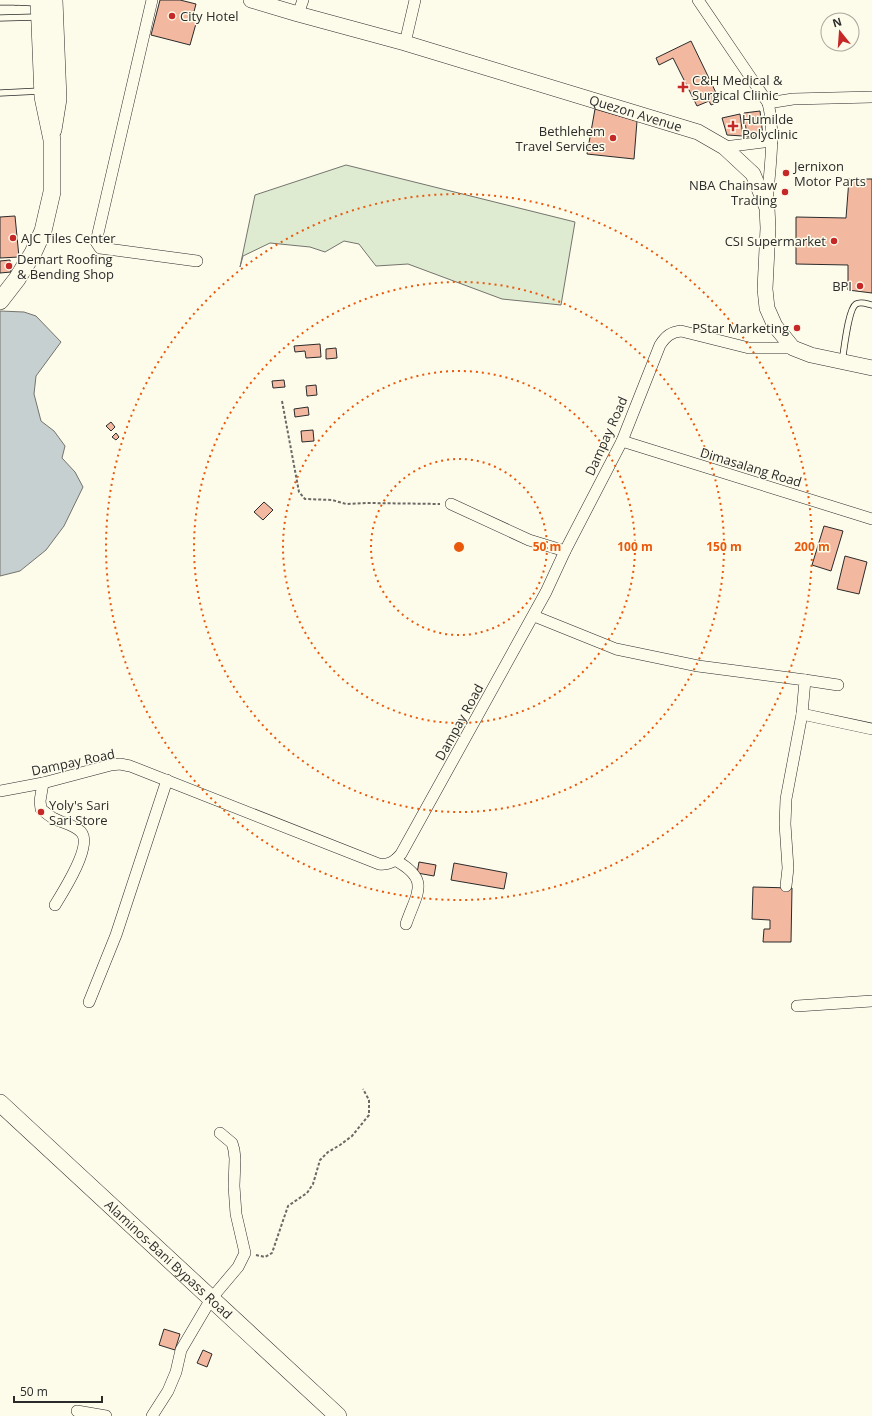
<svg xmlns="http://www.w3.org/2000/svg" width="872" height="1416" font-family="'Open Sans',sans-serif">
  <rect width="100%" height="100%" fill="#fdfbea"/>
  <path fill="#deebd1" stroke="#74746e" d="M346,165L575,222L561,305L502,299L408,264L376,266L359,244L344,241L325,252L310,247L270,243L243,256L240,267L255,195Z"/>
  <path fill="#c7d0d0" stroke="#74746e" d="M0,311L24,312L36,316L61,342L36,376L34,394L41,421L54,431L65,446L62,458L75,472L83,487L64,526L46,550L20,571L0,576Z"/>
  <g fill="#f2b8a0" stroke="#2b2b2b">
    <path d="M160,0H180L196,4L192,19L197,20L190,45L151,35Z"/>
    <path d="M691,41L720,101L711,105L709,101L697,106L673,58L659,65L656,58Z"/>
    <path d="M595,109L637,121L634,159L587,154Z"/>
    <path d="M760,111L763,136L747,137L744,113Z"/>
    <path d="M740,114L743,136L727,135L722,118Z"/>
    <path d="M849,179H872V293L848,290V265L796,264V217L846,218Z"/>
    <path d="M15,216L19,257L0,258V217Z"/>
    <path d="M10,260L11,272L0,273V261Z"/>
    <path d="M320,344L321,357L306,358L305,351L295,352L294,346Z"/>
    <path d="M336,348L337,358L326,359V349Z"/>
    <path d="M284,380L285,387L273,388L272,381Z"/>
    <path d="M316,385L317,395L307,396L306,386Z"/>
    <path d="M308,407L309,415L295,417L294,409Z"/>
    <path d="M111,422L115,427L111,431L106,426Z"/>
    <path d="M313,430L314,441L302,442L301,431Z"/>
    <path d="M116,433L119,437L116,440L112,437Z"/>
    <path d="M264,502L273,510L263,520L254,512Z"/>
    <path d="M824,526L843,531L831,571L812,565Z"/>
    <path d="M845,556L867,562L859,594L837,589Z"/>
    <path d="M419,862L436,865L434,876L417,873Z"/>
    <path d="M454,863L507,873L504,889L451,880Z"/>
    <path d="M753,887L792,888L791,942H763L764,929H770V920L752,919Z"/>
    <path d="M164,1329L180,1334L175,1350L159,1345Z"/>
    <path d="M203,1350L212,1354L207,1367L197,1363Z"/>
  </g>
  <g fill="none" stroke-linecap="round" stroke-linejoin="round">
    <defs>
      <g id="lane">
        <path d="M16,0V2L37,3"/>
        <path d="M0,2H16"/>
        <path d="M0,18L37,17"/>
        <path d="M0,93L40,91"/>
        <path d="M842,362C844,351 848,309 856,304C861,301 867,304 872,305"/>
      </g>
      <g id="street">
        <path d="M152,0L96,242L100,248L197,261"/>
        <path d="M698,0L768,103C776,135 769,172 767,205"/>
        <path d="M298,14L303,0"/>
        <path d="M405,43L415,0"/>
        <path d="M768,103L793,99L872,97"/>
        <path d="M724,147L772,141"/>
        <path d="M622,441L872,519"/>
        <path d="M451,504L529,540L565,551"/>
        <path d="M534,616L616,649L698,666L805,680L802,714L786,799L785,824L788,868L786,886"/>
        <path d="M805,680L838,685"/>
        <path d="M802,714L872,729"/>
        <path d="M43,783L40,801L41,809C45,812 49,816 53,818C62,823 73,824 81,832C93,845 63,892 55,905"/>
        <path d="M0,791L43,783L111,765L120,764L130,766L379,864C389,865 394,862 401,854L546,592L565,551L622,441L660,345C666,336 671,332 681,331L749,348H793"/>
        <path d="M395,860C431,880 417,892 406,924"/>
        <path d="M89,1002L116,935L167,780"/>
        <path d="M797,1006L872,1001"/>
        <path d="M77,1411L106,1416"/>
        <path d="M152,1416L168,1391L176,1372L181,1350L211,1299L238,1267L245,1253L236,1214L234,1186L235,1159L234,1150L232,1143L220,1133"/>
      </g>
      <g id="secondary">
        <path id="s1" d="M251,0L298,14L405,43L698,132L724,147L753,174L767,208L768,228L765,289L767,308L775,326L793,348L811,355L872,368"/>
      </g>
      <g id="primary">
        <path d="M53,130L58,99L54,0"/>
        <path d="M0,301L17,279L33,253L43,231L52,192V140L43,97L39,0"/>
        <path id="s2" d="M0,1103L338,1416"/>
      </g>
    </defs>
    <use href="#lane" stroke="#2b2b2b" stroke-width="7"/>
    <use href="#street" stroke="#2b2b2b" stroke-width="12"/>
    <use href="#secondary" stroke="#2b2b2b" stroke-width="16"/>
    <use href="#primary" stroke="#2b2b2b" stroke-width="18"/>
    <g stroke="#6a6964" stroke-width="2" stroke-dasharray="3 2" stroke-linecap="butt">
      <path d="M282,401L299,492L305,499L332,500L346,504L367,503L440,504"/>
      <path d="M256,1255L265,1257L272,1253L288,1206L307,1193L313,1184L320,1160L328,1152L340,1145L352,1136L369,1115V1100L363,1089"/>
    </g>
    <use href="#lane" stroke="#fdfbea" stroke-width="5.5"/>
    <use href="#street" stroke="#fdfbea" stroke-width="11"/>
    <use href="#secondary" stroke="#fdfbea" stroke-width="15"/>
    <use href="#primary" stroke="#fdfbea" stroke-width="17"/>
  </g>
  <g fill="none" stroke="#e8590c" stroke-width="2" stroke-dasharray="2 4">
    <circle cx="459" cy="547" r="88"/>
    <circle cx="459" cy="547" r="176"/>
    <circle cx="459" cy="547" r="265"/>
    <circle cx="459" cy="547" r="353"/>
  </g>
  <g fill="#c62828" stroke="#fdfbea" stroke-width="1.5">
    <circle cx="172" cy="16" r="4"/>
    <path d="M681 81h4v4h4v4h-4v4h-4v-4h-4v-4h4z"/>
    <path d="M731 120h4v4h4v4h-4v4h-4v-4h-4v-4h4z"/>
    <circle cx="613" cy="138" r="4"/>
    <circle cx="786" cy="173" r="4"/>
    <circle cx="785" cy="192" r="4"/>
    <circle cx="13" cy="238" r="4"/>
    <circle cx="834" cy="241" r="4"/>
    <circle cx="9" cy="266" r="4"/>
    <circle cx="860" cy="286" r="4"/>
    <circle cx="797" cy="328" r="4"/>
    <circle cx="41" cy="812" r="4"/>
  </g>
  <g text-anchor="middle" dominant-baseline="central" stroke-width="3" stroke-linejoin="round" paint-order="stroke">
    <g font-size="13" fill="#2b2b2b" stroke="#fdfbea" text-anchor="start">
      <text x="180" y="16">City Hotel</text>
      <text x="692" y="80">C&amp;H Medical &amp;<tspan x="692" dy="15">Surgical Cliinic</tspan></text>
      <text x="742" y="119">Humilde<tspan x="742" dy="15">Polyclinic</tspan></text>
      <text x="605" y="131" text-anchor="end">Bethlehem<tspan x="605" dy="15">Travel Services</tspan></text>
      <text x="794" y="166">Jernixon<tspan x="794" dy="15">Motor Parts</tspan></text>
      <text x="777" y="185" text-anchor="end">NBA Chainsaw<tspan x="777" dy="15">Trading</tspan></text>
      <text x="21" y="238">AJC Tiles Center</text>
      <text x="826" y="241" text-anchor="end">CSI Supermarket</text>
      <text x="17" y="259">Demart Roofing<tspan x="17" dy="15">&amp; Bending Shop</tspan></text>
      <text x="852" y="286" text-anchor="end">BPI</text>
      <text x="789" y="328" text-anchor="end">PStar Marketing</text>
      <text x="49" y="805">Yoly's Sari<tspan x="49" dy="15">Sari Store</tspan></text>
    </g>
    <g font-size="13" fill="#2b2b2b" stroke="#fdfbea">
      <text stroke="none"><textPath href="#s1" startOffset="401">Quezon Avenue</textPath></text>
      <text transform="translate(606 436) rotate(-66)">Dampay Road</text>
      <text transform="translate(751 467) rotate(17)">Dimasalang Road</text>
      <text transform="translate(459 722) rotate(-61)">Dampay Road</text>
      <text transform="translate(73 762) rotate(-12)">Dampay Road</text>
      <text stroke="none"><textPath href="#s2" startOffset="230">Alaminos-Bani Bypass Road</textPath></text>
    </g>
  </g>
  <circle cx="459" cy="547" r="6" fill="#e8590c" stroke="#fdfbea" stroke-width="2"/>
  <g font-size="12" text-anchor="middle" font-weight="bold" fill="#e8590c" stroke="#fdfbea" stroke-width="3" stroke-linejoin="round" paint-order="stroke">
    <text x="547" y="551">50 m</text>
    <text x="635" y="551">100 m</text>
    <text x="724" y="551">150 m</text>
    <text x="812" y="551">200 m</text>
  </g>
  <g transform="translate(840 32) rotate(343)"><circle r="19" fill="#fdfbea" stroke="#a9a89e"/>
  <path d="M0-3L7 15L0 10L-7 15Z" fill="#c62828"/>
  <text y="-6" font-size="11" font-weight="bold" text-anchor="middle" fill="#2b2b2b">N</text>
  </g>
  <path d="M14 1396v6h88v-6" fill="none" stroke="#2b2b2b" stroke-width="2"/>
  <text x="20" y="1396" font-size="12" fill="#2b2b2b" stroke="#fdfbea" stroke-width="3" paint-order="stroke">50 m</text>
</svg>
